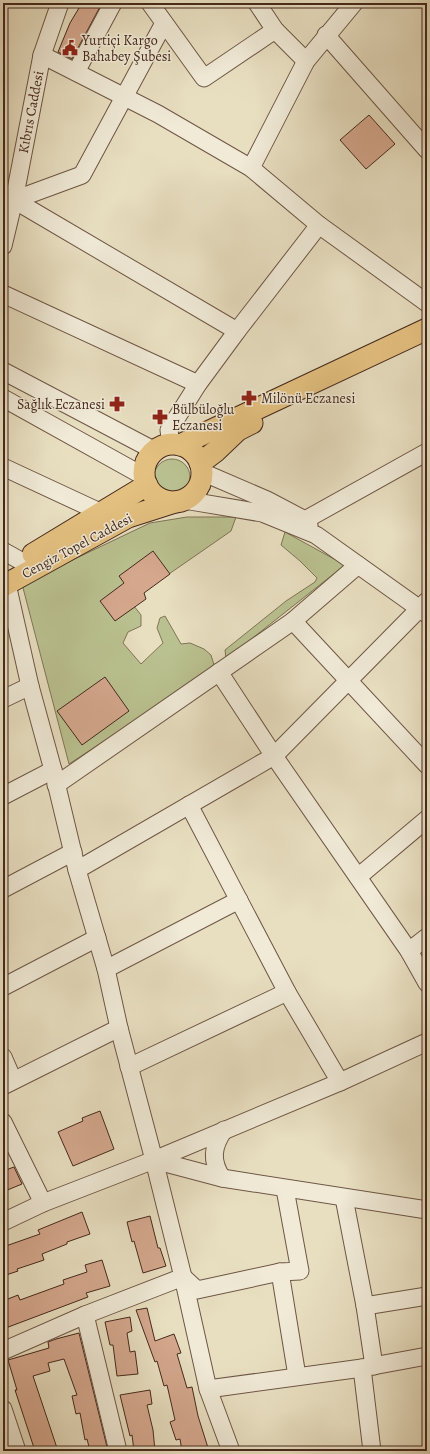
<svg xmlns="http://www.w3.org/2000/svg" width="430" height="1454" font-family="Alegreya,serif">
  <rect width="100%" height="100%" fill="#e8dfc1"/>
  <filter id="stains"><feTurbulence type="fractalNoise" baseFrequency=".005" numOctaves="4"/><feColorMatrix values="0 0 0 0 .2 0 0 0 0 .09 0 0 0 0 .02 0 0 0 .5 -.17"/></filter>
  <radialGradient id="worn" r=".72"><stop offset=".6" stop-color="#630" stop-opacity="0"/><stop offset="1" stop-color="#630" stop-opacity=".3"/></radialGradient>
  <g fill="#bac190" stroke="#807556">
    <circle cx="172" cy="477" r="18"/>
    <path d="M187,517H236L231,531L130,601L141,615V626L128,632L123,643L141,664L163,643L157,628L160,618L165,616L181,644L190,643L204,649L211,655L215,668L69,764L22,584L150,523Z"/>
    <path d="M285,532L345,565L226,659L225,650L286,601L315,582L317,578L300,561L281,545Z"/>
  </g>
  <g fill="#d5a88e" stroke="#45291c">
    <path d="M82,3H102L72,59L58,52L70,23Z"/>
    <path d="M369,115L395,144L366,169L340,140Z"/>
    <path d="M153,551L170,574L144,593L146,599L115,621L100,601L124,583L119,576Z"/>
    <path d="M105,677L129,711L82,745L57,711Z"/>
    <path d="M100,1111L114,1149L73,1166L58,1132L83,1121L82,1118Z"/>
    <path d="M14,1167L22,1184L5,1191L3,1186V1171Z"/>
    <path d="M82,1212L90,1234L67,1242V1244L42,1254L44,1260L17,1269L18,1271L3,1276V1247L40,1234L38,1230Z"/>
    <path d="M150,1216L158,1248H160L166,1266L143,1273L134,1241L132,1242L127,1222Z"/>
    <path d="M102,1260L110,1286L86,1293L88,1297L3,1329V1301L18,1295L20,1300L64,1284L63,1280L87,1272L85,1265Z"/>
    <path d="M147,1308L155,1341L174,1334L181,1353L177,1354L187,1388L192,1387L198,1416L209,1451H182L180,1439L176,1440L170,1422L175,1420L167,1385L164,1386L157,1361L155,1362L136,1310Z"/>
    <path d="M130,1317L132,1331L127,1333L130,1352L135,1351L138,1374L117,1376L113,1345H110L105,1322Z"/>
    <path d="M79,1333L108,1451H90L87,1439L85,1440L80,1413L76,1414L72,1396L77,1395L64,1359L48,1363L50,1371L33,1376L58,1451H35L15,1390H17L8,1360L49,1348L48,1342L56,1339Z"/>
    <path d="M150,1390L152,1404L147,1405L153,1430L155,1451H134L132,1435L130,1436L120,1395Z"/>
  </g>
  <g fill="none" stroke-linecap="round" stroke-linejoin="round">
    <defs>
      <g id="minor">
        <path d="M150,3L204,78L275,30"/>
        <path d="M257,3L275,30L306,61"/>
        <path d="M326,35L427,150"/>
        <path d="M42,55L158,114L251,168L319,225L427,303"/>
        <path d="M76,72L113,3"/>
        <path d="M251,168L306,61L354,3"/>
        <path d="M14,200L237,331"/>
        <path d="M14,200L82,175L164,23"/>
        <path d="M3,246L14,200L42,55L60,3"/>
        <path d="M3,294L198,384"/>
        <path d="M3,371L155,451"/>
        <path d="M3,398L145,477"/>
        <path d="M171,445L169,430L198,384L237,331L319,225"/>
        <path d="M3,467L102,513"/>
        <path d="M202,472L267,500L305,520L309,525"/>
        <path d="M184,500L262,513L316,535L427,614"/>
        <path d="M305,520L427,452"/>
        <path d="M3,551L21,561"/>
        <path d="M7,584L30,686L53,770L77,870L106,969L119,1028L154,1160L183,1277L208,1389L231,1451"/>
        <path d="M293,621L427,765"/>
        <path d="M219,672L274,756L409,951L427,983"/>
        <path d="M3,699L30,686"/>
        <path d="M56,785L293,621L358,565"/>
        <path d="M3,796L53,770"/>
        <path d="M189,805L287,992L340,1082"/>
        <path d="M77,870L274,756L427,601"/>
        <path d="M358,877L427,819"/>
        <path d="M3,889L73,852"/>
        <path d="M409,951L427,937"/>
        <path d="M106,969L239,900"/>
        <path d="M3,987L97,938"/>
        <path d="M3,1057L13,1080"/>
        <path d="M129,1067L287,992"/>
        <path d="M3,1086L119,1028"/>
        <path d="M3,1122L43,1203"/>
        <path d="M154,1160L222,1178L427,1210"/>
        <path d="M222,1178C211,1161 212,1147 224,1130"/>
        <path d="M344,1198L365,1306L374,1366"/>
        <path d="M3,1222L43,1203L154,1160L340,1082L427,1042"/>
        <path d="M280,1272L297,1376"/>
        <path d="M365,1306L427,1296"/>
        <path d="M85,1315L118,1451"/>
        <path d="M3,1351L85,1315L183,1277L197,1290L280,1272L300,1271L285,1189"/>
        <path d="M362,1368L372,1451"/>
        <path d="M208,1389L362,1368L427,1356"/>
        <path d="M3,1409L17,1451"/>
      </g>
      <g id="major">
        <circle cx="173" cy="473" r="29"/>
        <path d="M180,445L427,329"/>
        <path d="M200,463L216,451L238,430L252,423"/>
        <path d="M33,554L147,485"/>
        <path d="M3,586L128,517L175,502"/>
      </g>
    </defs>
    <use href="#minor" stroke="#6e5645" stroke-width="19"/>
    <use href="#major" stroke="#45291c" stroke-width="23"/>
    <use href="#minor" stroke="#f0ead7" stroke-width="17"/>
    <use href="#major" stroke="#e4c080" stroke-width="21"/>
  </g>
  <defs>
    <symbol id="civic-bare" viewBox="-9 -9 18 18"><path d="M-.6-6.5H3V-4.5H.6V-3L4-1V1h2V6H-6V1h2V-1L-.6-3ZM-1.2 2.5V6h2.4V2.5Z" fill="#8f2418" stroke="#f0ead7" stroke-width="2.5" paint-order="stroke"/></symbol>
    <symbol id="pharmacy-bare" viewBox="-9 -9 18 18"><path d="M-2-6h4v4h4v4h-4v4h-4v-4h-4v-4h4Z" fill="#8f2418" stroke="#f0ead7" stroke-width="2.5" paint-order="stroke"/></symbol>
  </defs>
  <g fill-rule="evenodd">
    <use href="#civic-bare" x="59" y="37" width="22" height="22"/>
    <use href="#pharmacy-bare" x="238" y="387" width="22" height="22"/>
    <use href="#pharmacy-bare" x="106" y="393" width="22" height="22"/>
    <use href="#pharmacy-bare" x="149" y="406" width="22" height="22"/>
  </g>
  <g text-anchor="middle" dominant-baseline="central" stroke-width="3" stroke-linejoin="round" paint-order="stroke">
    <g font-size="14" fill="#45291c" stroke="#f0ead7" text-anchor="start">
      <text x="82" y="40">Yurtiçi Kargo<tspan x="82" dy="16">Bahabey Şubesi</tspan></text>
      <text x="261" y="398">Milönü Eczanesi</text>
      <text x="105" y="404" text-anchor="end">Sağlık Eczanesi</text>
      <text x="172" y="409">Bülbüloğlu<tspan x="172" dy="16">Eczanesi</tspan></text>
    </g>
    <g font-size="14" fill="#45291c" stroke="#f0ead7">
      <text transform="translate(31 112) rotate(-79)">Kıbrıs Caddesi</text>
      <text transform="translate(77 546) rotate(-28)">Cengiz Topel Caddesi</text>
    </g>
  </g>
  <rect width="430" height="1454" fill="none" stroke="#e8dfc1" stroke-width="16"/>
  <rect x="4" y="4" width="422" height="1446" fill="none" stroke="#45291c" stroke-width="2"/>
  <rect x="8" y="8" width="414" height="1438" fill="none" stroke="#45291c"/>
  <rect width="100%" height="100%" filter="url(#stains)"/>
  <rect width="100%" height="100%" fill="url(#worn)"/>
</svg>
